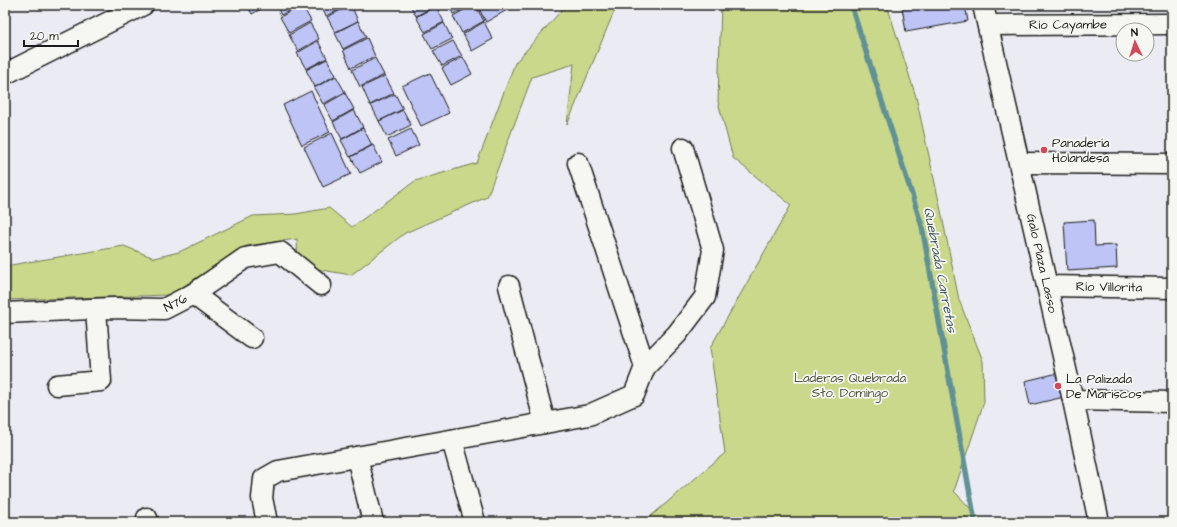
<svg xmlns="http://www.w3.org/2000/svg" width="1177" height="527" font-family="'Architects Daughter',sans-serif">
  <rect width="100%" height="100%" fill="#ebecf3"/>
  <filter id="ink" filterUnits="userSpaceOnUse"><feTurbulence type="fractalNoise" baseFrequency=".025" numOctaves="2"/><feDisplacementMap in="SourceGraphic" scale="8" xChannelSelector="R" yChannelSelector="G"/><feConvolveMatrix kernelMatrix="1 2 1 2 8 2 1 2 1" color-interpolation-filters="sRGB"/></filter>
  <g filter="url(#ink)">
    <g fill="#cad88b" stroke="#737a54">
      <path d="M566,5H622L613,14L567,125L574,64L532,77L487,197L405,233L351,275L298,266L297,239L246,246L170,295L5,300V266L124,246L154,258L179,252L253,216L296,214L329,208L352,227L415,181L477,163L515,63Z"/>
      <path d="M721,5H887L916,97L940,206L959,300L983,361L984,402L954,491L983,522H644L725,453L710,348L791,205L733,158L718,102Z"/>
    </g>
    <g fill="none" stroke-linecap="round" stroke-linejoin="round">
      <path stroke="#609195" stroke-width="5.5" d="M851,5L922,226L975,522"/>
    </g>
    <g fill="#bec4f6" stroke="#1c1c1c">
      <path d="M247,5H268L252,14Z"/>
      <path d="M276,5H300L281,15Z"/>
      <path d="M302,5L311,21L289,33L280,17Z"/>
      <path d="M320,5H349L326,16Z"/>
      <path d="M351,5L358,21L335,32L327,17Z"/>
      <path d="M410,5H435V6L416,16Z"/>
      <path d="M449,5H473L453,14Z"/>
      <path d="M473,5H475L484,21L462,33L453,16Z"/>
      <path d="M477,5H504L507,10L486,22Z"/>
      <path d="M911,5H965L968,21L906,32L902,7Z"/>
      <path d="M436,6L444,22L425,32L416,17Z"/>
      <path d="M358,21L366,37L343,49L335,33Z"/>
      <path d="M484,22L493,39L472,51L463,34Z"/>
      <path d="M310,23L319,39L298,51L289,35Z"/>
      <path d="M444,23L452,39L432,49L424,34Z"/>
      <path d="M367,38L375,56L351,68L343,50Z"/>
      <path d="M318,41L327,58L306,69L297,53Z"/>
      <path d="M453,41L462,56L442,66L433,51Z"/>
      <path d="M463,57L472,74L451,85L442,68Z"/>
      <path d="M375,58L384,75L360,87L352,70Z"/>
      <path d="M327,59L336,75L315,87L306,70Z"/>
      <path d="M430,73L449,113L421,126L402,86Z"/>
      <path d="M336,76L345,92L323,104L314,88Z"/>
      <path d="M385,76L394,93L370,105L362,87Z"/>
      <path d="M311,91L330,132L302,145L283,105Z"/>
      <path d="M345,93L354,109L333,121L324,105Z"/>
      <path d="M395,94L403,109L379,121L371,105Z"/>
      <path d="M354,110L363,127L342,139L333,122Z"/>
      <path d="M403,110L411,125L387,137L379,121Z"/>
      <path d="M363,128L372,145L350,157L341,140Z"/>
      <path d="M411,129L419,145L396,156L388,140Z"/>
      <path d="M332,133L351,174L323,187L304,147Z"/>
      <path d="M373,145L382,162L360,173L351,157Z"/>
      <path d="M1094,220L1095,246L1116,245L1117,268L1067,271L1064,222Z"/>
      <path d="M1058,373L1064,397L1030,405L1025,381Z"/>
    </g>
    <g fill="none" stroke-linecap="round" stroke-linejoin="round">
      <defs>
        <g id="minor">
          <path id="s1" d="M983,5L1073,400L1099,522"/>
          <path id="s2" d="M988,25L1172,24"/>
          <path d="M5,74L143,5"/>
          <path d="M578,163L645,367"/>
          <path d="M1020,163L1172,164"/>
          <path d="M509,286L545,423"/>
          <path id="s3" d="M1047,286L1172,288"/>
          <path d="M193,294L252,338"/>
          <path id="s4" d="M5,313L112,308L164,309L193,294L245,258L280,252L321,285"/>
          <path d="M57,385L101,381L96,309"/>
          <path d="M1073,400L1172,402"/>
          <path d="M452,440L475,522"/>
          <path d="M357,457L373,522"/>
          <path d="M147,518L148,522"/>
          <path d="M267,522L262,498L264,479L278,471L589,415L634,395L645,367L677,334L705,297L713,250L683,148"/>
        </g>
      </defs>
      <use href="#minor" stroke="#1c1c1c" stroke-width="23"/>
      <use href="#minor" stroke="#f6f6f2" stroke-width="20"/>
    </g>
  </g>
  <g fill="#d1495b" stroke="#f6f6f2" stroke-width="1.5">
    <circle cx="1044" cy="150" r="4"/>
    <circle cx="1058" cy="386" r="4"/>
  </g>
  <g text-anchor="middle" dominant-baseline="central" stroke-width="3.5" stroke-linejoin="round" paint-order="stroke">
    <g font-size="13" fill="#1c1c1c" stroke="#f6f6f2">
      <text stroke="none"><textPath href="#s2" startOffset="80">Río Cayambe</textPath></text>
      <text stroke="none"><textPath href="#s1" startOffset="265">Galo Plaza Lasso</textPath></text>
      <text stroke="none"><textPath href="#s3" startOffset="62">Río Villorita</textPath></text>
      <text stroke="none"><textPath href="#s4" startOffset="172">N76</textPath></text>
    </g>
    <g font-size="13" fill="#1c1c1c" stroke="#f6f6f2" text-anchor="start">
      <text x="1052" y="143">Panadería<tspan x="1052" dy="15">Holandesa</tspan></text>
      <text x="1066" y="379">La Palizada<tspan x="1066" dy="15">De Mariscos</tspan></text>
    </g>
    <g font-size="13" fill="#50543d" stroke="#f6f6f2">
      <text x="850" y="378">Laderas Quebrada<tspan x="850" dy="15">Sto. Domingo</tspan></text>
    </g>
    <g font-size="14" font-style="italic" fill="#3e5658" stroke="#f6f6f2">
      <text transform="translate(940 270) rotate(79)">Quebrada Carretas</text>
    </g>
  </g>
  <rect width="1177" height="527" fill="none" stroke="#f6f6f2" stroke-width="20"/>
  <rect x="10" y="10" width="1157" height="507" fill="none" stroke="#1c1c1c" stroke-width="1.5" filter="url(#ink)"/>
  <g transform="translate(1135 42) rotate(356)"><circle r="19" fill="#f6f6f2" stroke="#9f9f9c"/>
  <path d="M0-3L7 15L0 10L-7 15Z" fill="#d1495b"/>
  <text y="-6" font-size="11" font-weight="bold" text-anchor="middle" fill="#1c1c1c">N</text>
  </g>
  <path d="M24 40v6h54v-6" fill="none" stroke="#1c1c1c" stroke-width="2"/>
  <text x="30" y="40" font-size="12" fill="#1c1c1c" stroke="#f6f6f2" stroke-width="3" paint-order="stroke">20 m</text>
</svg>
